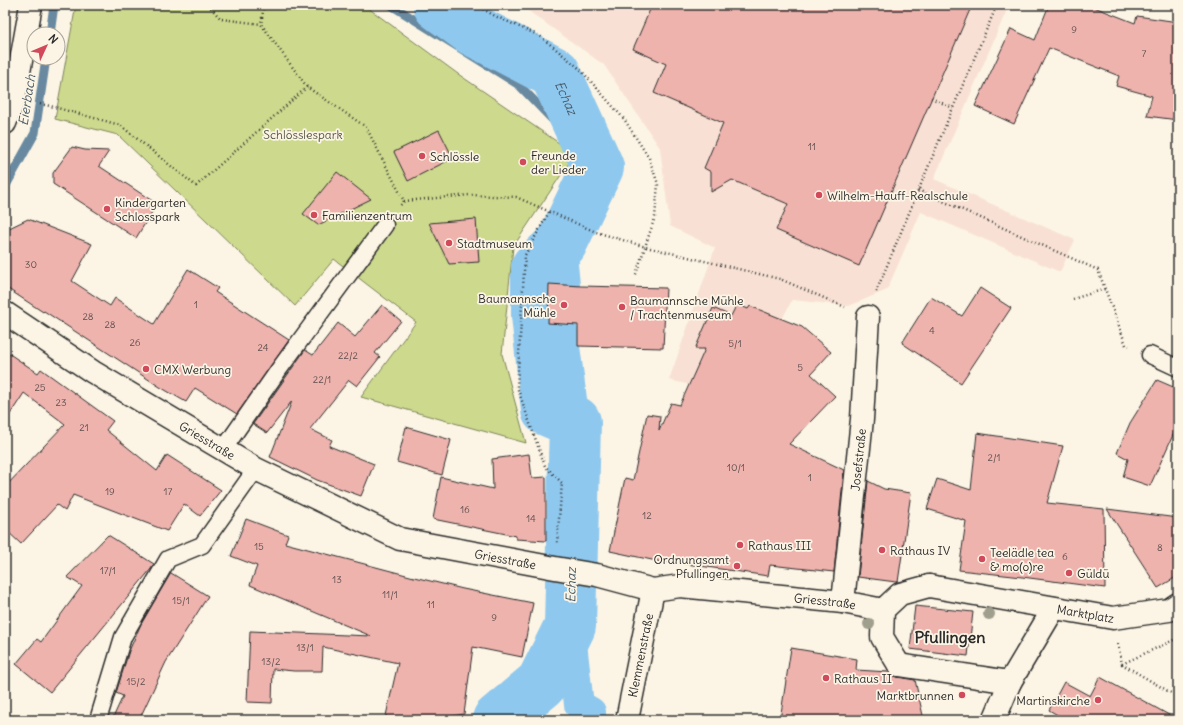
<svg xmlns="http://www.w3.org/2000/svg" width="1183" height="725" font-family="Delius,sans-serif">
  <rect width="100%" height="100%" fill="#fcf5e5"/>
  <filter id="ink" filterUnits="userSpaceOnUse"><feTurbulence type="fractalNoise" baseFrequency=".025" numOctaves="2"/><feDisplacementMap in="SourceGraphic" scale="8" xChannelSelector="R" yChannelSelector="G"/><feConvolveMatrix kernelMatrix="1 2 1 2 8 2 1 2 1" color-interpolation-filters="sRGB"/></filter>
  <g filter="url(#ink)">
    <path fill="#f8e1d4" d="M520,5H1009L934,179L1075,240L1060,272L921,212L887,290L849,306L792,300L742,397L669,380L715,248L670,226L660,148L604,65Z"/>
    <path fill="#cdda8d" stroke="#7c825c" d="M76,5H364L458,74L575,154L513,247L502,354L526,443L361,397L416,322L334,259L295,306L118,135L55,119Z"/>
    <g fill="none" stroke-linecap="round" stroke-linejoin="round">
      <g stroke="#6789a0" stroke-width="9">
        <path d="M391,5L519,85L598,167"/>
        <path d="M50,34L54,5"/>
        <path d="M5,187L35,133L46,58"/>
      </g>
      <g stroke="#8fc8ee" stroke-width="30">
        <path d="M561,244L565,285"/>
        <path d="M562,324L575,422"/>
        <path d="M570,626L579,705L591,712V720"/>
      </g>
      <path stroke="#8fc8ee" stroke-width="52" id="s1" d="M439,5L473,30L555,73L598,167L561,244L537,267V315L547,410L575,422L570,626L542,683L498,720"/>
    </g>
    <g fill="#efb3ae" stroke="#2b2b2b">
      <path d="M652,5H972L859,266L776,230L788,204L732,180L711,192V172L704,168L723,123L654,93L666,64L633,49Z"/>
      <path d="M1049,5H1089L1135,23L1137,16L1178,22V120L1147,116L1152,96L1116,86L1119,76L1049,48L1014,124L975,106L1011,29L1035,40Z"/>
      <path d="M439,130L453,158L408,181L394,152Z"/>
      <path d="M72,147L85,150L109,151L99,166L157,204L136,238L53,184V173Z"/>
      <path d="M337,172L371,199L318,225L303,214Z"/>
      <path d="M28,219L92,244L72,281L110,306L115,298L154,324L188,269L218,288L215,292L289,340L237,414L195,388L186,402L160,387L44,311L43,312L5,287V230Z"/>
      <path d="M476,219L479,262L449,264L429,223Z"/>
      <path d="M549,284L581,286L666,288L663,348L578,346V325L548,323Z"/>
      <path d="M980,288L1011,308L961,383L902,343L931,297L962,316Z"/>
      <path d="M737,304L748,309L750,306L802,327L831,352L811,374L835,396L789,444L844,470L834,572L770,565L768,576L666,561V563L610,551L625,478L633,480L647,414L660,416L659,431L671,403L680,405L705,349H695L713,308L731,316Z"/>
      <path d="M382,305L401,321L375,353L380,357L357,386L349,380L310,429L332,440L329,446L374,464L361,496L317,480L270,457L292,401L267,433L253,424L305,350L313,355L338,323L355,337Z"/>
      <path d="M5,351L38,373L41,369L113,421L106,430L157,471L167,455L221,490L200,516L184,504L167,531L73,495L65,511L57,505L21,544L5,529V487L65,424L24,393L5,422Z"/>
      <path d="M1157,380L1178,389V424L1150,486L1123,477L1128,459L1117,453L1130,423Z"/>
      <path d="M406,427L451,440L442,475L397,462Z"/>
      <path d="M977,433L1063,446L1047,503L1104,509L1105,588L1022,577L959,570L966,521L927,509L937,479L971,490Z"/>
      <path d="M529,454L532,478L546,477V541L516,539V536L433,519L441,477L493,489L492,459Z"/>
      <path d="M868,481L884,489L911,493L898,582H896L858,577Z"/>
      <path d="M1107,509L1178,518V576L1158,588Z"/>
      <path d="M246,519L288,535L285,543L410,576L463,589L533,603L522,657L473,647L464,714L429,720H385L398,663L323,647L322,671H294L273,669L272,703L247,702L250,631L371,636L250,585L257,566L231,556Z"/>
      <path d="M108,535L154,564L151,569L50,692L16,664L37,639L41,642L82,586L67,577Z"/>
      <path d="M171,573L208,596L166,662L139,720H112L123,696L116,693L129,651L141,624Z"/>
      <path d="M915,606L973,612L968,656L910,649Z"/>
      <path d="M791,648L857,659L856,670L889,672L893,676L897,677L915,680L924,720H780Z"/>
      <path d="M1100,677L1178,720H1066L1049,710L1064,682L1090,696Z"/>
    </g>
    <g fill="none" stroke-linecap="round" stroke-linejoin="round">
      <defs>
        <g id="service">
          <path d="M1150,355L1178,368"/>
          <path d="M223,450L280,368L385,225"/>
          <path d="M98,720L123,637L168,559L202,545L256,469"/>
        </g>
        <g id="pedestrian">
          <path id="s2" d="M929,586L1113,618L1169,610L1178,604"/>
          <path d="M899,665L1010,682"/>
          <path d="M994,720L1010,682L1054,608"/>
        </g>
        <g id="minor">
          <path d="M5,123L14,100L31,5"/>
          <path id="s3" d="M5,313L93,372L256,469L400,539L555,568L597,575L653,590L680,586L843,602L883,610L900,594L929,586"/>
          <path id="s4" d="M843,602L862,419L868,317"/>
          <path d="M883,610L882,637L899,665"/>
          <path id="s5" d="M627,720L653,590"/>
        </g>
      </defs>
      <use href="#service" stroke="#2b2b2b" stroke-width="19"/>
      <use href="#pedestrian" stroke="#2b2b2b" stroke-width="25"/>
      <use href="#minor" stroke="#2b2b2b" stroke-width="25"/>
      <g stroke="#2b2b2b" stroke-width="2.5" stroke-dasharray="1 3" stroke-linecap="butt">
        <path d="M208,5L221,19L261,24"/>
        <path d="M264,5L261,24L307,87L366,127L404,201L399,207"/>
        <path d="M476,5L495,16L540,36L580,69L624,119L649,158L658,184L655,217L635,277"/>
        <path d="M931,98L953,108"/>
        <path d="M40,104L50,106L120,125L196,186L307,87"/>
        <path d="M918,190L1098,270L1126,345L1129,346"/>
        <path d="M404,201L470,195L516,197L596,232L646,247L780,279L845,307"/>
        <path d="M549,212L525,255L517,387L545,466L562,483L557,543"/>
        <path d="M876,292L947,122L997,5"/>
        <path d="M1073,299L1105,289"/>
        <path d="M1118,644L1122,664L1178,697"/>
        <path d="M1122,664L1178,638"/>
      </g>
      <use href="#service" stroke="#fcf5e5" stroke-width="16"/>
      <use href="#pedestrian" stroke="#fcf5e5" stroke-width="22"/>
      <use href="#minor" stroke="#fcf5e5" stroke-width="22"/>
    </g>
    <g fill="#a09e8c">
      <circle cx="989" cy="614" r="6"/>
      <circle cx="869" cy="624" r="6"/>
    </g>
  </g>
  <g fill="#d1495b" stroke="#fcf5e5" stroke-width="1.5">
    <circle cx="422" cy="156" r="4"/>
    <circle cx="523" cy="162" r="4"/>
    <circle cx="819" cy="195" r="4"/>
    <circle cx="107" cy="209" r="4"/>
    <circle cx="314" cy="215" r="4"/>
    <circle cx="449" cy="243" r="4"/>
    <circle cx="564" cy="305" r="4"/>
    <circle cx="622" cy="307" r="4"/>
    <circle cx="146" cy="369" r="4"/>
    <circle cx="740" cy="545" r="4"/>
    <circle cx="882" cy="550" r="4"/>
    <circle cx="982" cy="559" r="4"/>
    <circle cx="737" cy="566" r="4"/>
    <circle cx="1069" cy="573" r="4"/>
    <circle cx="826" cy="678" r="4"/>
    <circle cx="962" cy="695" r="4"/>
    <circle cx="1098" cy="700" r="4"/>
  </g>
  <g text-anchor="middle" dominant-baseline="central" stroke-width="3.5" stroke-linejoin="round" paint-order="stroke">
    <g font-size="10" fill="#5c4d4c">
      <text x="1074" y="29">9</text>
      <text x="1144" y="53">7</text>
      <text x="812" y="146">11</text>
      <text x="31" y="264">30</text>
      <text x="196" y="304">1</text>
      <text x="88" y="316">28</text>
      <text x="110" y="324">28</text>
      <text x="932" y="330">4</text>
      <text x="135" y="342">26</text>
      <text x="735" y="343">5/1</text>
      <text x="263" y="347">24</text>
      <text x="348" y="355">22/2</text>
      <text x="800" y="367">5</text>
      <text x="322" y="379">22/1</text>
      <text x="40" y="387">25</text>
      <text x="61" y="402">23</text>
      <text x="84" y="427">21</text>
      <text x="994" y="457">2/1</text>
      <text x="736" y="467">10/1</text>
      <text x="810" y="477">1</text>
      <text x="110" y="491">19</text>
      <text x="168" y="491">17</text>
      <text x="465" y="509">16</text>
      <text x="647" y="515">12</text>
      <text x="531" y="518">14</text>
      <text x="259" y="546">15</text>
      <text x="1160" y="547">8</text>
      <text x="1065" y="556">6</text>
      <text x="108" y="570">17/1</text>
      <text x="337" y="579">13</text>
      <text x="390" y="594">11/1</text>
      <text x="181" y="600">15/1</text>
      <text x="431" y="604">11</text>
      <text x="494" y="617">9</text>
      <text x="305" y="647">13/1</text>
      <text x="271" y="661">13/2</text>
      <text x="136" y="681">15/2</text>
    </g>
    <g font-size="12" fill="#545744" stroke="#fcf5e5">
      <text x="303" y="134">Schlösslespark</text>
    </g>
    <g font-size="12" fill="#2b2b2b" stroke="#fcf5e5" text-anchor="start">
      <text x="531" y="155">Freunde<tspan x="531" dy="14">der Lieder</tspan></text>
      <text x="430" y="156">Schlössle</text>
      <text x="827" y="195">Wilhelm-Hauff-Realschule</text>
      <text x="115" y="202">Kindergarten<tspan x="115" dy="14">Schlosspark</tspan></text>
      <text x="322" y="215">Familienzentrum</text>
      <text x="457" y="243">Stadtmuseum</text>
      <text x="556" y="298" text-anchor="end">Baumannsche<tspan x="556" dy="14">Mühle</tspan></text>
      <text x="630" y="300">Baumannsche Mühle<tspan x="630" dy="14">/ Trachtenmuseum</tspan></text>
      <text x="154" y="369">CMX Werbung</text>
      <text x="748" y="545">Rathaus III</text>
      <text x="890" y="550">Rathaus IV</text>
      <text x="990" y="552">Teelädle tea<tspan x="990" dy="14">&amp; mo(o)re</tspan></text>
      <text x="729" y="559" text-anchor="end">Ordnungsamt<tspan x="729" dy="14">Pfullingen</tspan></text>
      <text x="1077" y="573">Güldü</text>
      <text x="834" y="678">Rathaus II</text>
      <text x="954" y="695" text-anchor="end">Marktbrunnen</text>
      <text x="1090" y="700" text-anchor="end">Martinskirche</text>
    </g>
    <g font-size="12" fill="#2b2b2b" stroke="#fcf5e5">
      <text stroke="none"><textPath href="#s3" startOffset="239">Griesstraße</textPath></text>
      <text stroke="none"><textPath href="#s4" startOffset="143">Josefstraße</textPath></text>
      <text stroke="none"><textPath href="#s3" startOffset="563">Griesstraße</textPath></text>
      <text stroke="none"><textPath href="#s3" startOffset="887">Griesstraße</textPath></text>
      <text stroke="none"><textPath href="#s2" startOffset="159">Marktplatz</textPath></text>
      <text stroke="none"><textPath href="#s5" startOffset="66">Klemmenstraße</textPath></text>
    </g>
    <g font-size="13" font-style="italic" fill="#495a66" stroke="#fcf5e5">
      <text stroke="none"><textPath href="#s1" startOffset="162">Echaz</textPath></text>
      <text transform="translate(27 100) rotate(-81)">Eierbach</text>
      <text transform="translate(571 585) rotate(-89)">Echaz</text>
    </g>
    <g font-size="16" font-weight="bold" fill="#2b2b2b" stroke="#fcf5e5">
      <text x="950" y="637">Pfullingen</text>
    </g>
  </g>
  <rect width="1183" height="725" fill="none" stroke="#fcf5e5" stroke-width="20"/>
  <rect x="10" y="10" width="1163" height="705" fill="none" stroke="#2b2b2b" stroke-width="1.5" filter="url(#ink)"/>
  <g transform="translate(46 46) rotate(46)"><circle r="19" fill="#fcf5e5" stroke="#a8a49b"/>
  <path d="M0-3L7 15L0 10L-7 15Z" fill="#d1495b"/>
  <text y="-6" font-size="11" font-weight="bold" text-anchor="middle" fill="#2b2b2b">N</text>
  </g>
</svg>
